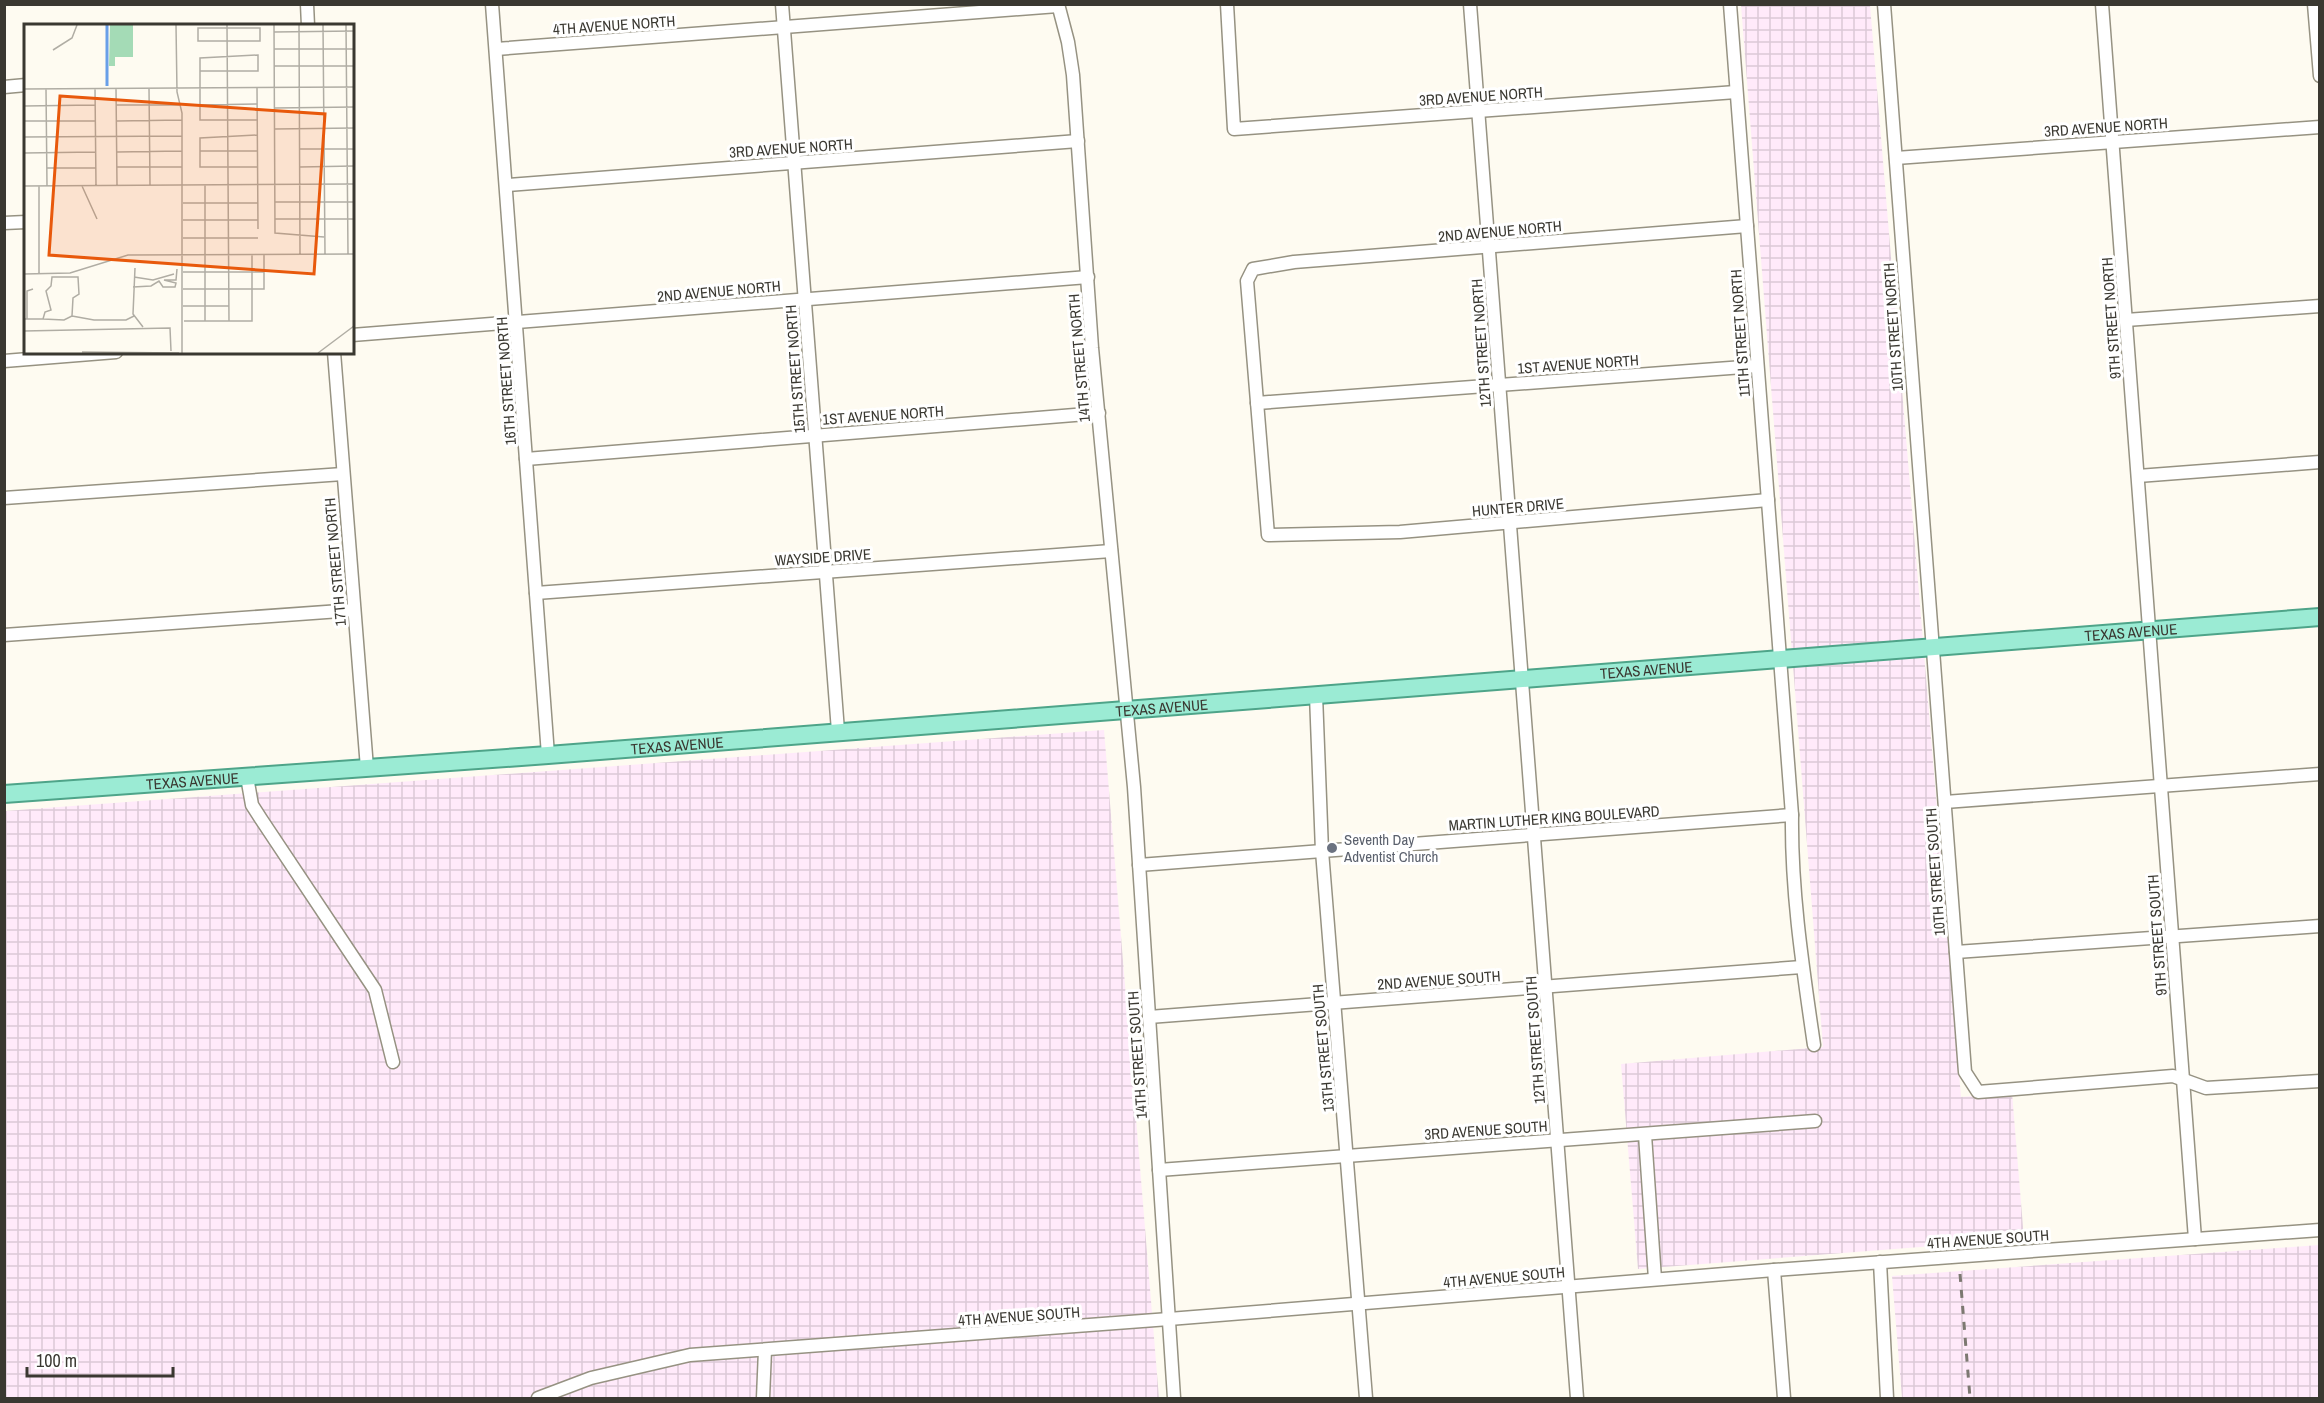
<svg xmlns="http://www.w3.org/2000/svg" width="2324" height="1403" font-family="'Archivo Narrow',sans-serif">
  <defs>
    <pattern id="industrial-grid" width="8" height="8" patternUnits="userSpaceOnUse" patternTransform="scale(1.5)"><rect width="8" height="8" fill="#ffeafa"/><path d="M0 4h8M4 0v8" fill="none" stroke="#dbc9d7"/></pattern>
  </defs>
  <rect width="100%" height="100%" fill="#fefbf1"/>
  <g fill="url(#industrial-grid)">
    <path d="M1741,5H1870L1961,1097L2012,1093L2024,1239L1638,1269L1621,1064L1823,1047Z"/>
    <path d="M1104,730L1159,1398H5V811Z"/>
    <path d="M2319,1245V1398H1902L1892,1276Z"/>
  </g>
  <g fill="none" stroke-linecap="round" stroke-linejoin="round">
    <defs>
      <g id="minor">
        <path d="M307,4L308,26"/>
        <path d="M492,4L548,755"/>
        <path d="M782,4L838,731"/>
        <path d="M1058,4L1068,42L1073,75L1092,348L1134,787L1174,1398"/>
        <path d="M1227,4L1234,129L1736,92"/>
        <path d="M1470,4L1577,1398"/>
        <path d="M1730,4L1792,815C1791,892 1803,969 1814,1045"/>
        <path d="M1884,4L1965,1072L1978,1092L2173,1076L2206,1088L2320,1081"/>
        <path d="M2102,4L2195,1239"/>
        <path d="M2314,4L2320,76"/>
        <path d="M496,49L1058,6"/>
        <path d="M4,87L26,85"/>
        <path d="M1896,158L2320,127"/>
        <path d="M507,185L1078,141"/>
        <path d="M4,223L26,222"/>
        <path d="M1747,226L1294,262L1253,269L1247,281L1268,535L1400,532L1768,500"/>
        <path d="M2126,320L2320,306"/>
        <path d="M352,335L1088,277"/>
        <path d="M334,352L367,768"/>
        <path d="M4,361L116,352"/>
        <path d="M1257,403L1757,366"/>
        <path d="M526,459L1099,413"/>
        <path d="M2138,476L2320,462"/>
        <path d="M4,498L343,474"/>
        <path d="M536,593L1111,551"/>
        <path d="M4,635L354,610"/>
        <path d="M1316,695L1322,851L1366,1398"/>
        <path d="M247,777L252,805L261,819L375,990L393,1062"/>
        <path d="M1945,802L2320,774"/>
        <path d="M1139,865L1792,815"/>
        <path d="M1956,952L2320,926"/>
        <path d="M1149,1017L1802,967"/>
        <path d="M1645,1135L1655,1279"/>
        <path d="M1159,1170L1815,1121"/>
        <path d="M1880,1262L1887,1398"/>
        <path d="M1774,1270L1784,1398"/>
        <path d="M538,1398L591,1378L690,1355L1169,1319L1774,1270L2320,1230"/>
        <path d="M763,1398L765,1350"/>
      </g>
      <g id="major">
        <path id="s1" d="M4,794L548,755L2320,617"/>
      </g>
    </defs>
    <use href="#minor" stroke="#969282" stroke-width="15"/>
    <use href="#major" stroke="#4ea489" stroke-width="20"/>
    <use href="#minor" stroke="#fff" stroke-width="12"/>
    <use href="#major" stroke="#9bebd4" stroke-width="16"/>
    <path stroke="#7c7971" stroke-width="3" stroke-dasharray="8 8" stroke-linecap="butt" d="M1960,1274L1970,1398"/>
  </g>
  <circle fill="#6b7280" stroke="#fff" stroke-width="2" cx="1332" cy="848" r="6"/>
  <g text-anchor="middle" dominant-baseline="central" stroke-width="6" stroke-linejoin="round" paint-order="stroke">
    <g font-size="15" fill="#3a3831" stroke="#fff">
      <text transform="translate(614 25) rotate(-4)">4TH AVENUE NORTH</text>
      <text transform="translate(1481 96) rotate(-4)">3RD AVENUE NORTH</text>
      <text transform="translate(2106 127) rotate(-4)">3RD AVENUE NORTH</text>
      <text transform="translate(791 148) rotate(-4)">3RD AVENUE NORTH</text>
      <text transform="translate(1500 231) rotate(-5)">2ND AVENUE NORTH</text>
      <text transform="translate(719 291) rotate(-5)">2ND AVENUE NORTH</text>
      <text transform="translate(2111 318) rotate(-94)">9TH STREET NORTH</text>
      <text transform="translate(1893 327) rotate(-94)">10TH STREET NORTH</text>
      <text transform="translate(1740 333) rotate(-94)">11TH STREET NORTH</text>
      <text transform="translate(1481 343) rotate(-94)">12TH STREET NORTH</text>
      <text transform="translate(1079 358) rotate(-95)">14TH STREET NORTH</text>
      <text transform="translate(1578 364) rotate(-4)">1ST AVENUE NORTH</text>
      <text transform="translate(795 369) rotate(-94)">15TH STREET NORTH</text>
      <text transform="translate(506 381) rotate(-94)">16TH STREET NORTH</text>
      <text transform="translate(883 415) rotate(-4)">1ST AVENUE NORTH</text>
      <text transform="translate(1518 507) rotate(-5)">HUNTER DRIVE</text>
      <text transform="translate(823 557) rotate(-4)">WAYSIDE DRIVE</text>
      <text transform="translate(335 562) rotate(-95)">17TH STREET NORTH</text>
      <text stroke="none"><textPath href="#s1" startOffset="2133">TEXAS AVENUE</textPath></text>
      <text stroke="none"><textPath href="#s1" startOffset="1647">TEXAS AVENUE</textPath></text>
      <text stroke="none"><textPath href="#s1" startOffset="1161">TEXAS AVENUE</textPath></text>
      <text stroke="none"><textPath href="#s1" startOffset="675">TEXAS AVENUE</textPath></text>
      <text stroke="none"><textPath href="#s1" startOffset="189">TEXAS AVENUE</textPath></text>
      <text transform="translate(1554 818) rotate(-4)">MARTIN LUTHER KING BOULEVARD</text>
      <text transform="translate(1935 872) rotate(-94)">10TH STREET SOUTH</text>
      <text transform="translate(2157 935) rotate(-94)">9TH STREET SOUTH</text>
      <text transform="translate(1439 980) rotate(-4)">2ND AVENUE SOUTH</text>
      <text transform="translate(1535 1040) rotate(-94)">12TH STREET SOUTH</text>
      <text transform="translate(1323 1048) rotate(-95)">13TH STREET SOUTH</text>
      <text transform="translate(1137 1055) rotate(-94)">14TH STREET SOUTH</text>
      <text transform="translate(1486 1130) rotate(-4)">3RD AVENUE SOUTH</text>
      <text transform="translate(1988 1239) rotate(-4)">4TH AVENUE SOUTH</text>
      <text transform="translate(1504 1277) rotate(-5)">4TH AVENUE SOUTH</text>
      <text transform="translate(1019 1316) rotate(-4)">4TH AVENUE SOUTH</text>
    </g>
    <g font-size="15" fill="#5b616d" stroke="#fff" text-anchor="start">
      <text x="1344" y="839">Seventh Day<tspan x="1344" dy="17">Adventist Church</tspan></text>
    </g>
  </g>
  <g transform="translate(24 24)">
    <rect width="330" height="330" fill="#fefbf1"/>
    <path d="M86,1H109V33H91V42H85Z" fill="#a4dbb6"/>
    <path fill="none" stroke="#699fe8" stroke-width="3" d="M83,1V62"/>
    <path fill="none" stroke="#b0ada4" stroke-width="1.5" d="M152,1L153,68L158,89V329M203,1L205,297M250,1L251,209L300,213M275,1L276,230M299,1L301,230M322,1L324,230M174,4H236V17H174ZM250,8L330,7M250,25H330M29,26L48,14L53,1M250,42H330M176,47H234V31L176,34V96H233M233,63L234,205M71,64L72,162M92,64L93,161M125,64L126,161M0,65L330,63M22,65L23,162M92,81H157M176,81L233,80M0,82L71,81M251,84L330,83M0,97H72M93,97L158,96M251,105L330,104M233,111L176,114V143H234M0,113L158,112M276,125H330M176,127H233M93,128L158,127M0,129L72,128M93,143H158M276,143L330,142M23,144H72M181,161V297M0,162L330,160M15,162V250M58,162L73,195M251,178H330M159,179H234M251,195H330M159,196H234M159,214H234M111,244L109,290L119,303M159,248H240M0,250L46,249L104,231L330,230M110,253L129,256L150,250M109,263L127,262L135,257L139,263H151L152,259L140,256H152L153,245M159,265H240V230M159,282H205M48,292L70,296H102L110,292M0,295H3V267L9,265M3,295H19L21,288L27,286L22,267L27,262L28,253H54L55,270L49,274L48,292L40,296L19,295M160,297H228V230M0,307L146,304L147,327M58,328L155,329M294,329L330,302"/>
    <path fill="#e8590c" fill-opacity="0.15" stroke="#e8590c" stroke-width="3" d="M36,72L301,90L290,250L25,231Z"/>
    <rect width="330" height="330" fill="none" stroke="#3a3831" stroke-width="3"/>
  </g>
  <rect width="2324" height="1403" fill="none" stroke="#3a3831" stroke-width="12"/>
  <path d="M27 1367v9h146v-9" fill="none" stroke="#3a3831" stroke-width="3"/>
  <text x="36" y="1367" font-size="18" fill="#3a3831" stroke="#ffffff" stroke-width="4.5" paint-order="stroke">100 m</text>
</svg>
